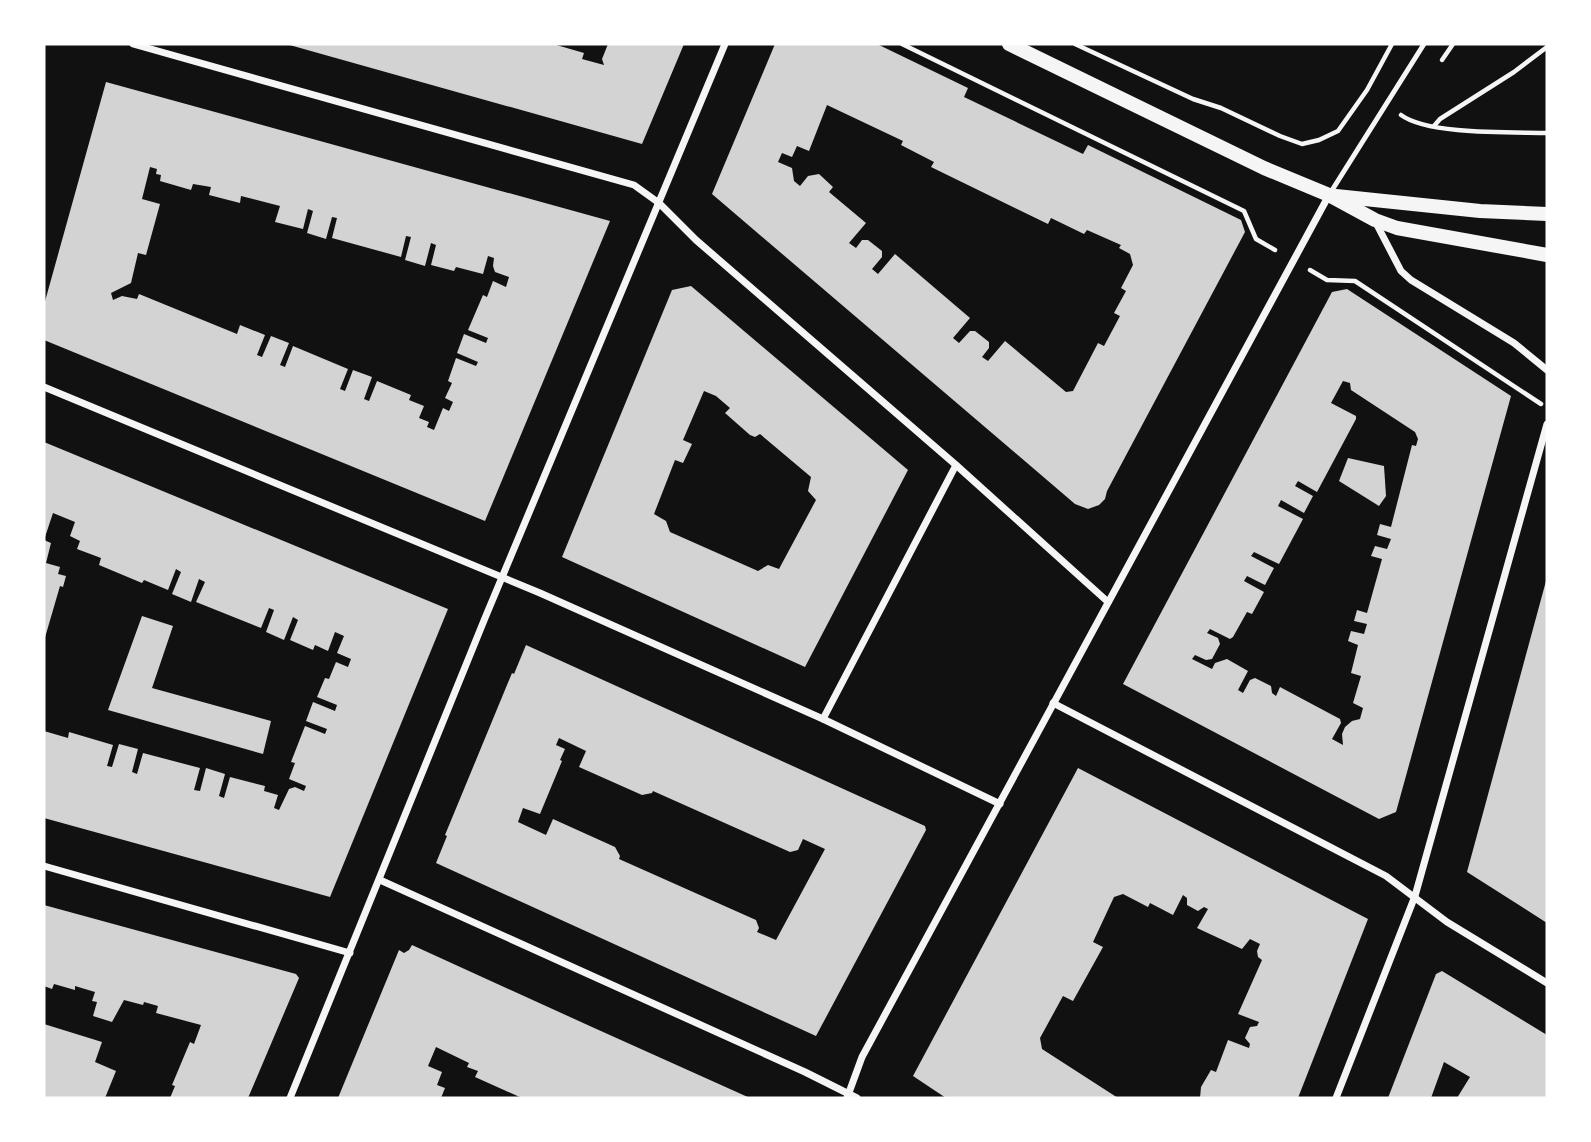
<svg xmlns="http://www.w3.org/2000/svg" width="1591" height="1142" font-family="Helvetica,sans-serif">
  <rect width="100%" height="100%" fill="#111"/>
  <g fill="#d3d3d3" fill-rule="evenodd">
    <path d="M286,44H553L584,53L582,59L604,65L602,59L608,44H684L642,144Z"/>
    <path d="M775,44H877L968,88L964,97L1083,154L1088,145L1241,220L1245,232L1107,491L1105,499L1099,505L1088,509L1075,504L712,194ZM827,105L903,141L901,145L934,162L931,167L1048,224L1051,218L1084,234L1087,230L1121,245L1119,248L1130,254L1133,265L1121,288L1126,291L1114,313L1120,316L1104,346L1098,343L1073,391L1066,392L1005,341L988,361L982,357L989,348V342L975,331H970L959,343L953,338L970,318L895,254L878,274L872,269L882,257V251L868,240H862L856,248L849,243L866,223L829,192L833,187L819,174L808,176L800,186L794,181L792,168L778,162L782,153L792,157L797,146L809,151Z"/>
    <path d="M106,82L610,221L485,521L44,340V305ZM150,167L157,169L156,174L161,175L160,181L191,190L193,184L211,187L209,195L240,203L241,196L280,206L275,222L303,229L308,209L313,211L307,233L326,239L332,217L337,218L332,238L401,257L406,236L411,237L405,260L425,266L431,243L436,245L431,265L454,271L456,267L483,274L488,256L494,258L493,266L495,272L509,277L506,287L493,281L487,297L483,295L468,330L488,338L486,343L464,334L457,353L478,362L476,366L456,358L448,381L452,383L445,398L453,402L449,411L443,408L434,430L427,427L429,422L419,418L424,406L409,400L411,395L377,381L369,401L364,399L372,377L353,370L345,391L340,389L348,369L293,346L285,367L280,365L289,343L271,336L262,357L257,355L265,335L240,325L237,334L139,294L137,299L122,296L113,300L111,293L131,283L138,253L146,255L160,204L142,199Z"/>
    <path d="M691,286L908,470L805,667L562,557L672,290ZM704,391L716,396L730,408L725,413L750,435L755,437L760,434L811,477L808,491L816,500L779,569L768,565L758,571L670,532L666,521L654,514L675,460L683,463L692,444L683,440Z"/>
    <path d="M1347,289L1511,396L1396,812L1379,819L1123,684L1332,292ZM1343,381L1350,383L1351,390L1415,432L1418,439L1416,446L1412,445L1391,527L1380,524L1377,535L1391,539L1387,549L1375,546L1371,556L1382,559L1367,613L1357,610L1354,621L1367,624L1364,634L1351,631L1348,641L1358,645L1351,673L1361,676L1353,703L1363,708L1360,719L1352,721L1345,727L1342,734L1343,745L1332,739L1341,723L1340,719L1280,687L1276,696L1272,693L1271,686L1255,678L1250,680L1243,693L1238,690L1248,671L1227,659L1215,663L1212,669L1192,659L1195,655L1206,660L1212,659L1220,644L1218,638L1207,633L1210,629L1230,639L1233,637L1247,612L1252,614L1264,592L1244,581L1247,576L1265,585L1274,568L1251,556L1254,552L1279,564L1303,519L1278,506L1281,500L1304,513L1313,496L1295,486L1298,481L1317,492L1356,419V416L1331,403Z"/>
    <path d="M44,442L448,609L330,897L44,818V731L68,738L69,732L113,745L107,766L112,767L119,744L138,749L132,772L137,774L143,753L200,768L194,790L200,791L206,768L225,774L219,796L224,798L230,777L265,786L264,791L278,795L274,808L279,810L289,789L295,787L304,791L306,786L289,779L295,763L291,762L305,726L325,734L327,729L306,721L313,702L335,711L337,705L317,697L325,678L329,679L336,662L348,667L351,659L337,653L344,636L335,632L328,651L315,645L313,650L290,640L298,620L293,617L284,640L266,632L274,610L269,608L261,628L196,602L205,582L199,579L191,602L172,594L181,572L176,569L168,590L144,580L142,583L99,565L101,558L77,549L80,541L70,536L75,522L53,513L44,540L51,543L46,563L60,567L58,574L66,576L63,587L60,586L44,641Z"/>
    <path d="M1348,458L1384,466L1386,496L1379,506L1339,481Z"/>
    <path d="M1546,581L1547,582V923L1467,872Z"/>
    <path d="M142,616L173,626L152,688L271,721L263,754L108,710Z"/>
    <path d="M526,645L925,826L926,830L816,1036L436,863L447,836L445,835L512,673L514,674ZM559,738L586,751L579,767L642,795L652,793L653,791L790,852L798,850L803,839L825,849L776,940L757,932L759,928L756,920L619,859L620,856L615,847L553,819L546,835L518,822L523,808L540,814L562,761L560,760L565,749L556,745Z"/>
    <path d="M1078,768L1368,919L1298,1098H1200L1201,1087L1211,1070L1216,1072L1228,1040L1249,1048L1250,1044L1245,1038L1250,1027L1257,1026L1259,1022L1238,1014L1262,960L1258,957L1257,951L1260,944L1250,939L1242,949L1197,928L1208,909L1204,907L1198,911L1187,905V898L1183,895L1173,915L1150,903L1148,907L1123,894L1114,897L1093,942L1103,947L1073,1001L1063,996L1040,1038L1042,1049L1118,1098H946L913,1076Z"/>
    <path d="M44,905L296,974L299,978L248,1098H170L175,1086L172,1085L190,1042L194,1044L201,1025L156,1013L158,1006L144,1002L143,1005L124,1000L112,1022L93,1016L97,1002L92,1001L95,992L75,986V990L54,984L52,989L44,986Z"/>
    <path d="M412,945L592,1027L750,1098H522L475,1077L478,1071L467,1067L469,1063L436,1047L428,1066L442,1072L437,1085L445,1088L441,1098H338L399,950L404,953L409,950Z"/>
    <path d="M1442,971L1547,1035V1098H1457L1470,1077L1444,1062L1431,1098H1388L1436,974Z"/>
    <path d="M44,1024L102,1042L95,1062L116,1071L105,1098H44Z"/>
  </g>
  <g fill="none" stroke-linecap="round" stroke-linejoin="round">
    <g stroke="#f5f5f5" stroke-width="4.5">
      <path d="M902,44L1244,211L1256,239L1275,250"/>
      <path d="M1075,44L1193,99L1221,108L1280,136L1302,144L1319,140L1338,131L1367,90L1392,44"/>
      <path d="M1442,60L1453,44"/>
      <path d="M1401,115C1428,135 1512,132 1547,133"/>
      <path d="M1434,126L1440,119L1514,72L1547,47"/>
      <path d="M1310,270L1327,280L1355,281L1541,404"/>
    </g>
    <path stroke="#f5f5f5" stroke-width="5" d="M1329,195L1424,44"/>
    <g stroke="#f5f5f5" stroke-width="7">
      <path d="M133,44L634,185L659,203L696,240L956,465L1108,602"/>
      <path d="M1375,221L1401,271L1411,280L1514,343L1547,370"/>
      <path d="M44,387L540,593L823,719L1000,804"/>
      <path d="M1053,703L1386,876L1447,922L1547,983"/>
      <path d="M823,719L956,465"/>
      <path d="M44,866L350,953"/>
      <path d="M380,880L805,1072L857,1098"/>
      <path d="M290,1098L485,618L725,44"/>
      <path d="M847,1098L862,1057L1329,195"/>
      <path d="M1336,1098L1415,896L1547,424"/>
    </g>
    <g stroke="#f5f5f5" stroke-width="14">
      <path d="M1009,44L1264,168L1329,195L1375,220L1397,228L1547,255"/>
      <path d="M1336,196L1480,211L1547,214"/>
    </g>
  </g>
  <rect width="1591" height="1142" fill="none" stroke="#ffffff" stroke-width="91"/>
</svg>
